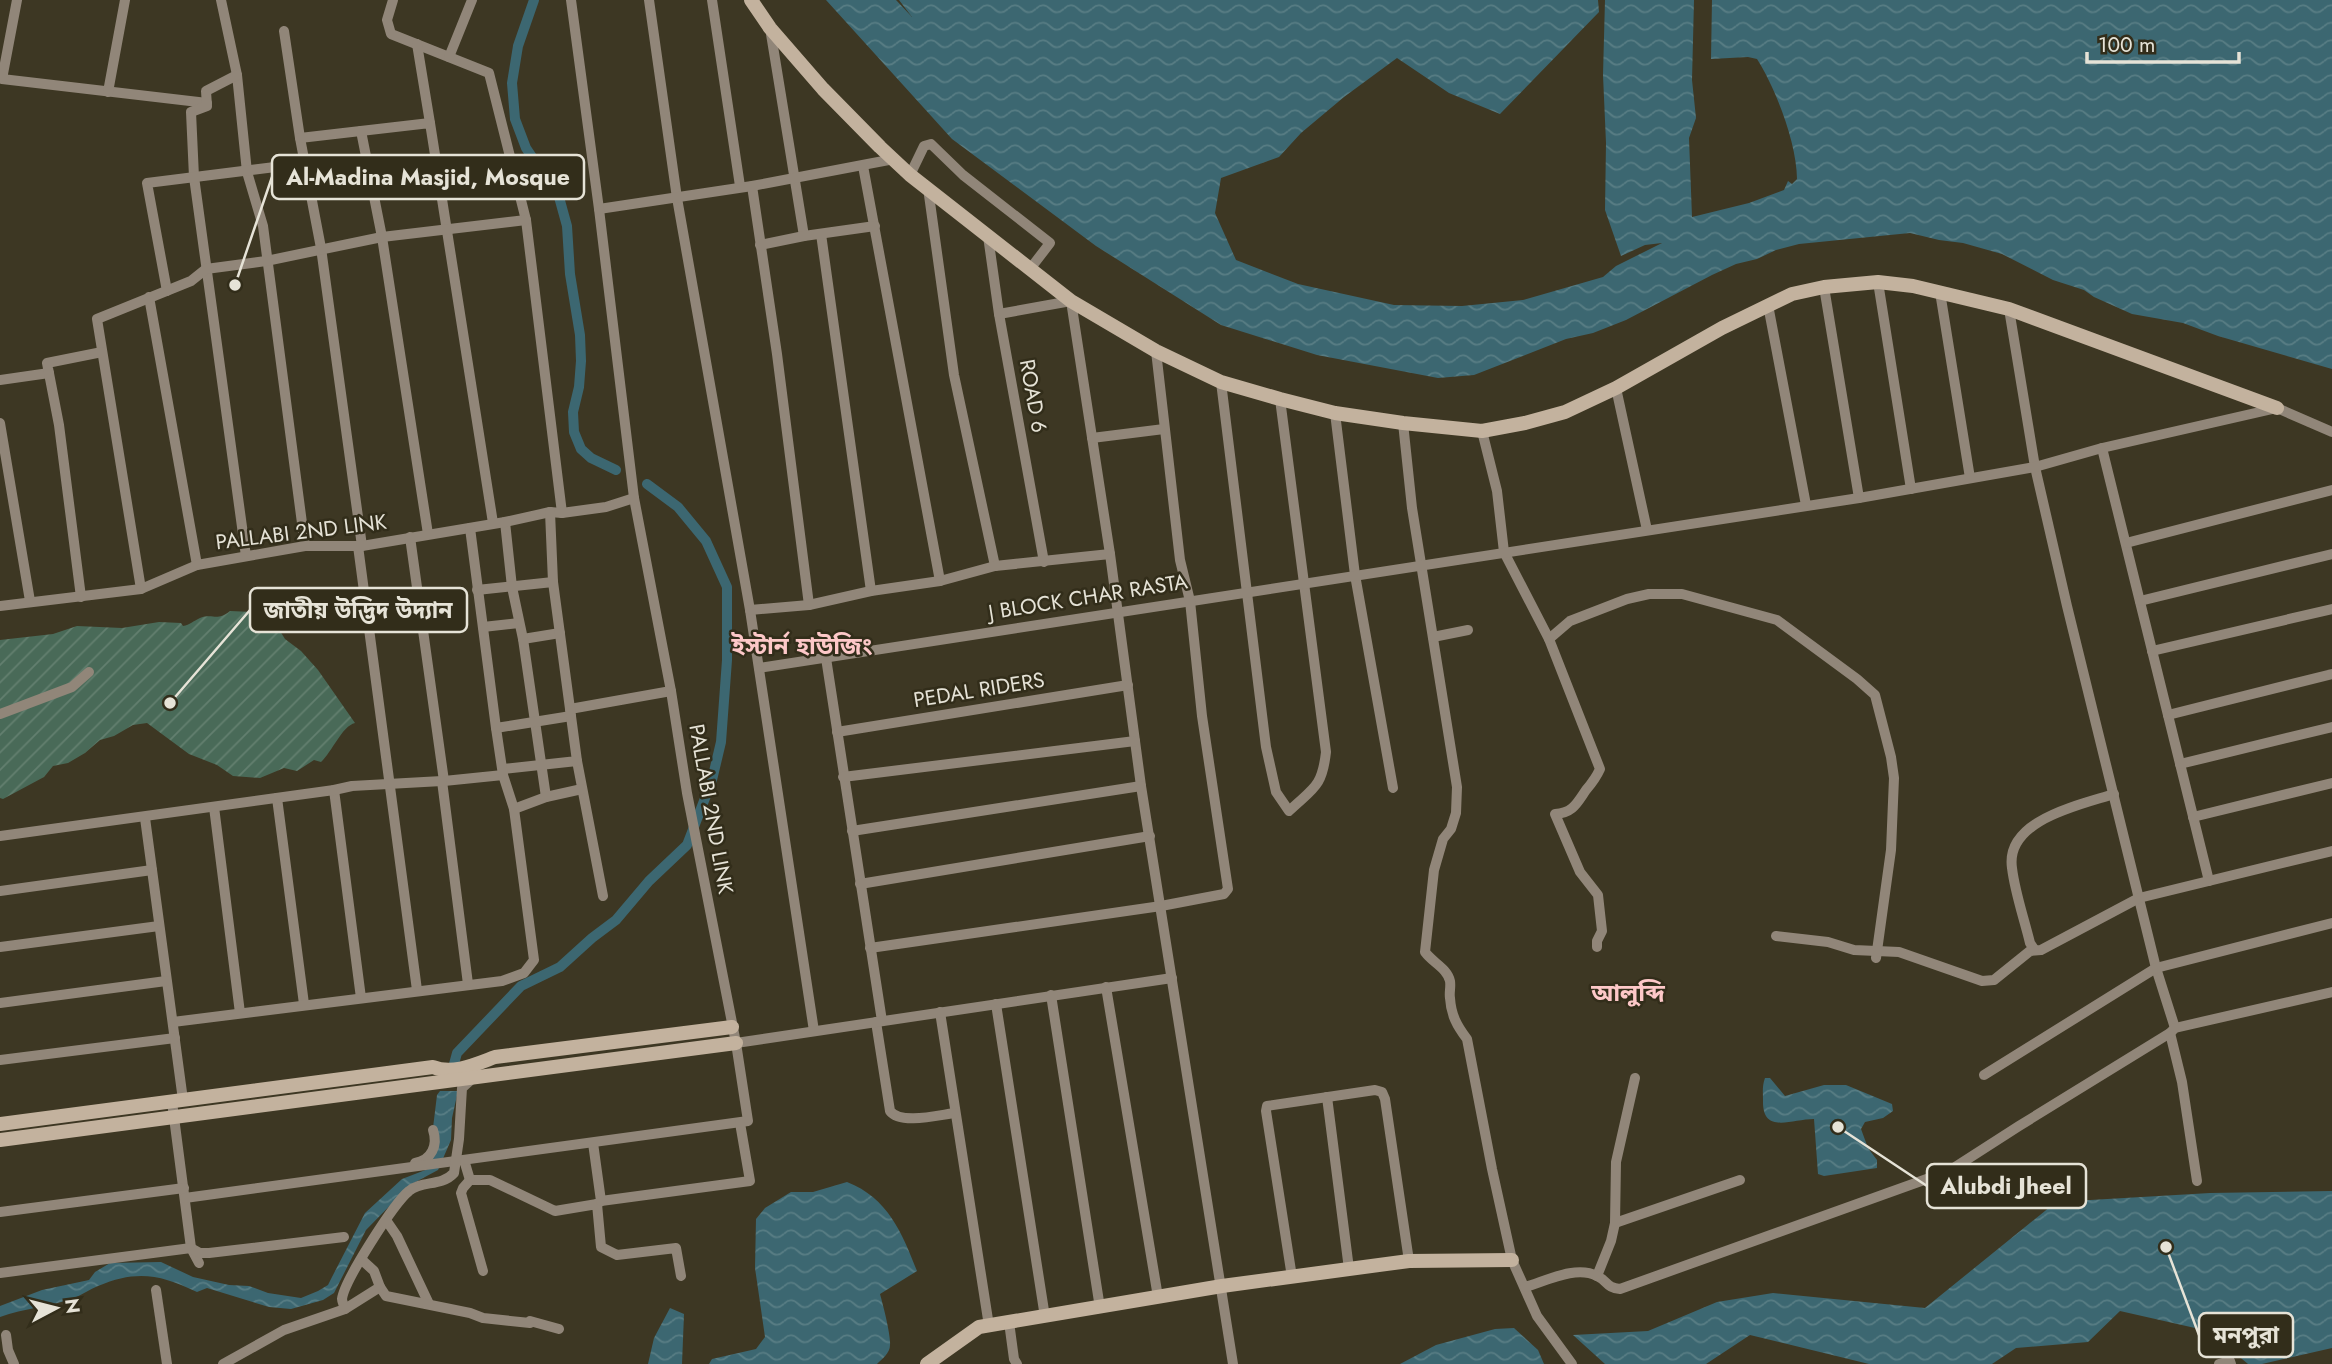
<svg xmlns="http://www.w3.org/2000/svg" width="2332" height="1364" font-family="Jost,'Noto Sans Bengali',sans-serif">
  <defs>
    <pattern id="garden-furrows" width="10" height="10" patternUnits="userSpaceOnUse" patternTransform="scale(1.75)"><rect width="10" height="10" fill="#496a58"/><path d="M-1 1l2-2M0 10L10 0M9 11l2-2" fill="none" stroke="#637f6f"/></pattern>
    <pattern id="water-waves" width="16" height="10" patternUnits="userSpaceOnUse" patternTransform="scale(1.75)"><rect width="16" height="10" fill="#3c6771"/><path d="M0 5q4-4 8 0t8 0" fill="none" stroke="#587d84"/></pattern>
  </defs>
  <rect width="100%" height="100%" fill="#3d3723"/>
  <path fill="url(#garden-furrows)" d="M230,611L253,612L280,631L285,639L301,651L318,670L355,723C342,726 332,752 321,762L314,760L297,771L284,768L260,778L233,776L217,765L189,754L147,723L133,725L114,736L100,740L85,753L68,763L53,766L44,777L3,799L0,798V640L53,634L77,626L122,628L159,622L181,623L183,626C190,625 193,621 200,618C214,613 216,622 230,611Z"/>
  <g fill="url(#water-waves)">
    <path d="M826,0H896L912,17L899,0H1598L1599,12L1500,114L1449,93L1397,58L1344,97L1301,133L1279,157L1221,178L1215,213L1236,260L1298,284L1394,305L1462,306L1523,300L1603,277L1616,266L1662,243L1645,245L1621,256L1605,210L1606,143L1603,75L1605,0H1694L1692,80L1696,118L1689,138L1692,217L1749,203L1784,190L1788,181L1792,184L1797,179C1797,144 1776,89 1757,59L1748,57L1711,59L1712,0H2332V369L2218,336L2183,323L2132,314L2094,297L2084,290L2053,280L2002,254L1963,243L1939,240L1910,233L1799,244L1776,250L1757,259L1736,264L1712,275L1626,320L1593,333L1566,339L1474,375L1438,378L1317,355L1221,325L1096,246L952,139Z"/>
    <path d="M1765,1078H1770L1785,1096L1824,1085H1846L1892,1104L1893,1111L1883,1118L1865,1122L1861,1129L1868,1148L1877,1160V1168L1824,1176L1818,1174L1814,1119C1791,1119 1762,1135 1763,1100C1763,1093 1762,1086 1765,1078Z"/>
    <path d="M440,1091H458L452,1118L451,1140L438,1170L410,1185L366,1230L334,1293L323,1300L291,1309L269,1307L207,1288L197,1292C160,1274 136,1270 98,1286C90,1289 82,1295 74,1298C50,1307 24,1308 0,1317V1306L42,1290L89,1280L95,1272L110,1263L161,1262L193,1277L229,1285L249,1286L268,1293L301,1298L318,1291L328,1285L332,1277L365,1213L402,1179L428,1169L437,1095Z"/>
    <path d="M847,1182C888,1198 902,1233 917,1271L880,1294C883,1305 891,1335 890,1345C890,1353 882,1359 877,1364H709L712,1359L756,1349L765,1337L755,1268L756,1219L765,1208L791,1192H813Z"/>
    <path d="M2332,1191V1348L2262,1364H2248L2229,1348L2195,1328L2120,1311L2088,1342L2016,1348L1992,1364H1869L1750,1335L1706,1364H1605L1573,1335L1648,1331L1717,1302L1773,1293L1925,1308L2056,1202L2210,1193Z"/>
    <path d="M670,1308L684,1314L682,1364H648L654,1338Z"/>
    <path d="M1514,1328L1538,1350L1544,1364H1400L1436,1345L1495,1329Z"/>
  </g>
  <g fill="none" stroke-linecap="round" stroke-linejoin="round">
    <g stroke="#3c6771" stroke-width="10">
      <path d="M534,0L518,46L512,83L515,119L526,148L559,197L567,226L570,274L580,335L581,361L579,387L573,412L574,432L581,449L591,458L616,470"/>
      <path d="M451,1075L457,1053L521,986L560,967L592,938L616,920L649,881L687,845L712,780L721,742L727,660V587L706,541L678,507L647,484"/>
    </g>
    <g stroke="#918679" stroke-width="10">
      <path d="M17,0L2,79L207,103"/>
      <path d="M221,0L237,75L247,172L263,226L305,546"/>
      <path d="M393,0L387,20L391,34L489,73L526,220L562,513"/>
      <path d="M649,0L677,198L750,610L814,1031"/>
      <path d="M712,0L740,186"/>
      <path d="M770,28L804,236"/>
      <path d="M284,31L300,138L321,248L362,546"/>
      <path d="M417,44L430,123"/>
      <path d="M449,57L472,0"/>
      <path d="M237,75L206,91L207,106L191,112L194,177L246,556"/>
      <path d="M108,92L125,0"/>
      <path d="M361,131L382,237L428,534"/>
      <path d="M300,138L430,123L493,523"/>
      <path d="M863,166L940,581"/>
      <path d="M910,175L924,146L931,144L963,175L1050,243L1030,269"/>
      <path d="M752,186L777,354L809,605"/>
      <path d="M928,188L954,375L995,566"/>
      <path d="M599,209L752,186L894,159"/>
      <path d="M821,234L871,591"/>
      <path d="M988,236L999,314L1044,562"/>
      <path d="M760,245L804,236L875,226"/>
      <path d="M1878,282L1911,489"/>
      <path d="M1824,287L1859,498"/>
      <path d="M167,291L147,183L307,163"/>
      <path d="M1940,292L1970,478"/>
      <path d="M149,297L197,565"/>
      <path d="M1768,305L1806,505"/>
      <path d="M2009,309L2035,467L2067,606L2156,968L2175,1028"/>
      <path d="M999,314L1071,301L1110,554L1141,786L1233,1364"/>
      <path d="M0,380L49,373"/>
      <path d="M1221,382L1266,747L1276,792L1289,811C1313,788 1322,788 1326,752L1280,399"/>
      <path d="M1616,388L1647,530"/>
      <path d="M1335,413L1355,575L1393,788"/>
      <path d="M0,423L30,601"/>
      <path d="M1403,423L1412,508L1457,787L1456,813L1451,829L1443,839L1434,870L1425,952C1433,963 1447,968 1450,981C1451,987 1449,993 1450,998C1451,1015 1457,1026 1467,1039L1492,1169L1512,1260L1537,1316L1572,1364"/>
      <path d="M1482,431L1497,491L1504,552L1549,639L1600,769C1596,778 1592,783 1586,790C1577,803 1573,813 1555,814L1580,872L1598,895L1602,931L1597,941V947"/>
      <path d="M1092,438L1164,429"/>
      <path d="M2102,448L2209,881"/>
      <path d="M505,522L512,587L523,639L560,633"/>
      <path d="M410,537L444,781H442L468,984"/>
      <path d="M2126,543L2332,490"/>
      <path d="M358,546L417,990"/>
      <path d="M141,589L97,319L191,281L206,269L266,261L382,237L526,220"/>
      <path d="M477,590L553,582"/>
      <path d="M81,597L59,425L47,363L102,352"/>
      <path d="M2140,601L2332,554"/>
      <path d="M0,606L141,589L197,565L305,546H362L505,522L550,512L562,513L606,507L634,498"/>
      <path d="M750,610L809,605L871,591L940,581L995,566L1110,554"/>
      <path d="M483,627L519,623"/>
      <path d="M1433,637L1468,630"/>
      <path d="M523,639L546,797"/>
      <path d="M1549,639L1570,621L1627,599L1649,594H1682L1777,620L1857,679L1875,695L1891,757L1894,778L1891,850L1876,958"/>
      <path d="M2152,651L2332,609"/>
      <path d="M826,658L882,1021"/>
      <path d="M759,668L1859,498L2035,467L2102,448L2277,408L2332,432"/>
      <path d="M570,709L671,691"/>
      <path d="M0,714L72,687L89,672"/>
      <path d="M2168,715L2332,674"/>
      <path d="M496,728L571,716"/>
      <path d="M837,732L1128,685"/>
      <path d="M577,761L603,896"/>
      <path d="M2180,764L2332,727"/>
      <path d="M503,769L577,761L553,582L550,512"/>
      <path d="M843,777L1135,741"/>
      <path d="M444,781L503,775"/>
      <path d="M334,790L361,998"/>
      <path d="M277,798L304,1004"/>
      <path d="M214,807L240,1013"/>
      <path d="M514,809L546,797L582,789"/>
      <path d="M2193,817L2332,783"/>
      <path d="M145,818L183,1100"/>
      <path d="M852,831L1141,786"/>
      <path d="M0,836L334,790L352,786L442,781"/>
      <path d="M860,884L1150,836"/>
      <path d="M0,891L152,870"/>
      <path d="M1776,936L1828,942L1854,950L1899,952L1982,981L1994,980L2030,951L2041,950L2139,898L2332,851"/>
      <path d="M0,947L159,926"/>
      <path d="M870,948L1161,906L1224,894L1228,889L1202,716L1190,601L1180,560L1156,351"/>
      <path d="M2034,949L2030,943C2024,918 2015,893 2012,868C2005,820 2080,805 2114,794"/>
      <path d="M1106,987L1158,1297"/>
      <path d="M1051,995L1100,1308"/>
      <path d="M0,1003L166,981"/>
      <path d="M996,1004L1045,1317"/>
      <path d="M940,1012L989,1326"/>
      <path d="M173,1022L502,981L524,973L534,960L514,809L503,775L496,728L470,528"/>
      <path d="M876,1022L890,1111C900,1125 939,1115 955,1113"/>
      <path d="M2170,1033L2182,1082L2197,1181"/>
      <path d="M736,1043L1172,978"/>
      <path d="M0,1060L175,1038"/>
      <path d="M1984,1075L2156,968L2332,923"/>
      <path d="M1327,1097L1349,1269"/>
      <path d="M172,1102L191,1248L199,1263"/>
      <path d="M593,1143L601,1201L597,1204"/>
      <path d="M464,1160L470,1180H490L555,1211L597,1204L601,1247L617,1255L676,1248L681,1276"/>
      <path d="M415,1163C432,1160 438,1145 433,1130"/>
      <path d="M470,1180L463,1188L461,1193L483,1271"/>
      <path d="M185,1198L748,1121L736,1043L687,793L671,691L634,498L599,209L571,0"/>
      <path d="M601,1201L750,1181L740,1123"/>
      <path d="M0,1212L184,1188"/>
      <path d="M386,1220L397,1236L429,1304"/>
      <path d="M1615,1223L1740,1180"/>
      <path d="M0,1273L191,1248L200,1253H209L344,1237"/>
      <path d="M1597,1276L1611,1241L1615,1223L1616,1162L1635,1078"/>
      <path d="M1292,1277L1266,1111L1267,1106L1375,1090L1382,1092L1385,1099L1409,1261"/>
      <path d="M380,1287L386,1296L470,1313L483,1318L530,1323V1321L559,1329"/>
      <path d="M1525,1287C1546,1281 1576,1265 1597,1276C1608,1281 1606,1288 1620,1289L1949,1171L2019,1126L2170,1033L2175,1028L2332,992"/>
      <path d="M156,1290L167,1364"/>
      <path d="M345,1309C344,1305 342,1302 342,1299C344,1281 394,1203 409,1191C422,1180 441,1187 454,1173L459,1139L462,1088L473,1078"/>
      <path d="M1009,1322L1014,1359L1017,1364"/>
      <path d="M6,1335L8,1350L14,1364"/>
      <path d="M223,1364L284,1330L345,1309L380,1287L374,1271L362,1260"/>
      <path d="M2219,1364L2230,1361L2231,1364"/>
    </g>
    <g stroke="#c3b29e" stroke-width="14">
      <path d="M751,0L770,28L823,89L880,147L910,175L1071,301L1156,351L1221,382L1280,399L1335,413L1403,423L1482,431L1525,423L1565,412L1616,388L1722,328L1792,294L1824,287L1878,282L1913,286L2009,309L2277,408"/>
      <path d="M0,1124L433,1067C453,1075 476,1064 495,1057L732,1027"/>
      <path d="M0,1140L736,1043"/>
      <path d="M927,1364L979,1327L1222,1286L1349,1269L1409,1261L1512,1260"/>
    </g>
  </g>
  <g text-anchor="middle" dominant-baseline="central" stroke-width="5" stroke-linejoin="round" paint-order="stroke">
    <g font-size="21" fill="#e6e3d7" stroke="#322d1a">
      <text transform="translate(1033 396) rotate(80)">ROAD 6</text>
      <text transform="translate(301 532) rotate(-7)">PALLABI 2ND LINK</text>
      <text transform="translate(1088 597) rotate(-9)">J BLOCK CHAR RASTA</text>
      <text transform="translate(979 690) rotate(-9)">PEDAL RIDERS</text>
      <text transform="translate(711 809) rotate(80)">PALLABI 2ND LINK</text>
    </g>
    <g font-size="24" font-weight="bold" fill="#fdc8c8" stroke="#322d1a">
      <text x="802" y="645">ইস্টার্ন হাউজিং</text>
      <text x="1628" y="992">আলুব্দি</text>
    </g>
  </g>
  <path fill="none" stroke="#e6e3d7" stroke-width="2.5" d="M235 285L272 177M170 703L250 610M1838 1127L1927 1186M2166 1247L2199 1335"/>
  <g fill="#e6e3d7" stroke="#322d1a" stroke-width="2.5">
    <circle cx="235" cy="285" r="7"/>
    <circle cx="170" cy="703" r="7"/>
    <circle cx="1838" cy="1127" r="7"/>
    <circle cx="2166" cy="1247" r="7"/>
  </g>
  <g fill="#322d1a" stroke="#e6e3d7" stroke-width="2.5">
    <rect x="272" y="155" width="312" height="44" rx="7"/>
    <rect x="250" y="588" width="217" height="44" rx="7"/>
    <rect x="1927" y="1164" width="159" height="44" rx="7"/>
    <rect x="2199" y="1313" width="94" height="44" rx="7"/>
  </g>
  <g font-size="23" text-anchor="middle" font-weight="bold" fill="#e6e3d7">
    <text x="428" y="185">Al-Madina Masjid, Mosque</text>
    <text x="358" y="618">জাতীয় উদ্ভিদ উদ্যান</text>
    <text x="2006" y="1194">Alubdi Jheel</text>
    <text x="2246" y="1343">মনপুরা</text>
  </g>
  <g transform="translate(56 1308) rotate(83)" stroke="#322d1a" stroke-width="5" paint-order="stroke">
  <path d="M0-5L12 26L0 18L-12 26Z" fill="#e6e3d7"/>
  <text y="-10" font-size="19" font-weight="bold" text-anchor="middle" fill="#e6e3d7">N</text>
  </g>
  <path d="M2087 52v10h152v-10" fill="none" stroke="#e6e3d7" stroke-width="3.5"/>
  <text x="2098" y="52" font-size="21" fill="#e6e3d7" stroke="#322d1a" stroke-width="5" paint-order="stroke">100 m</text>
</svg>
